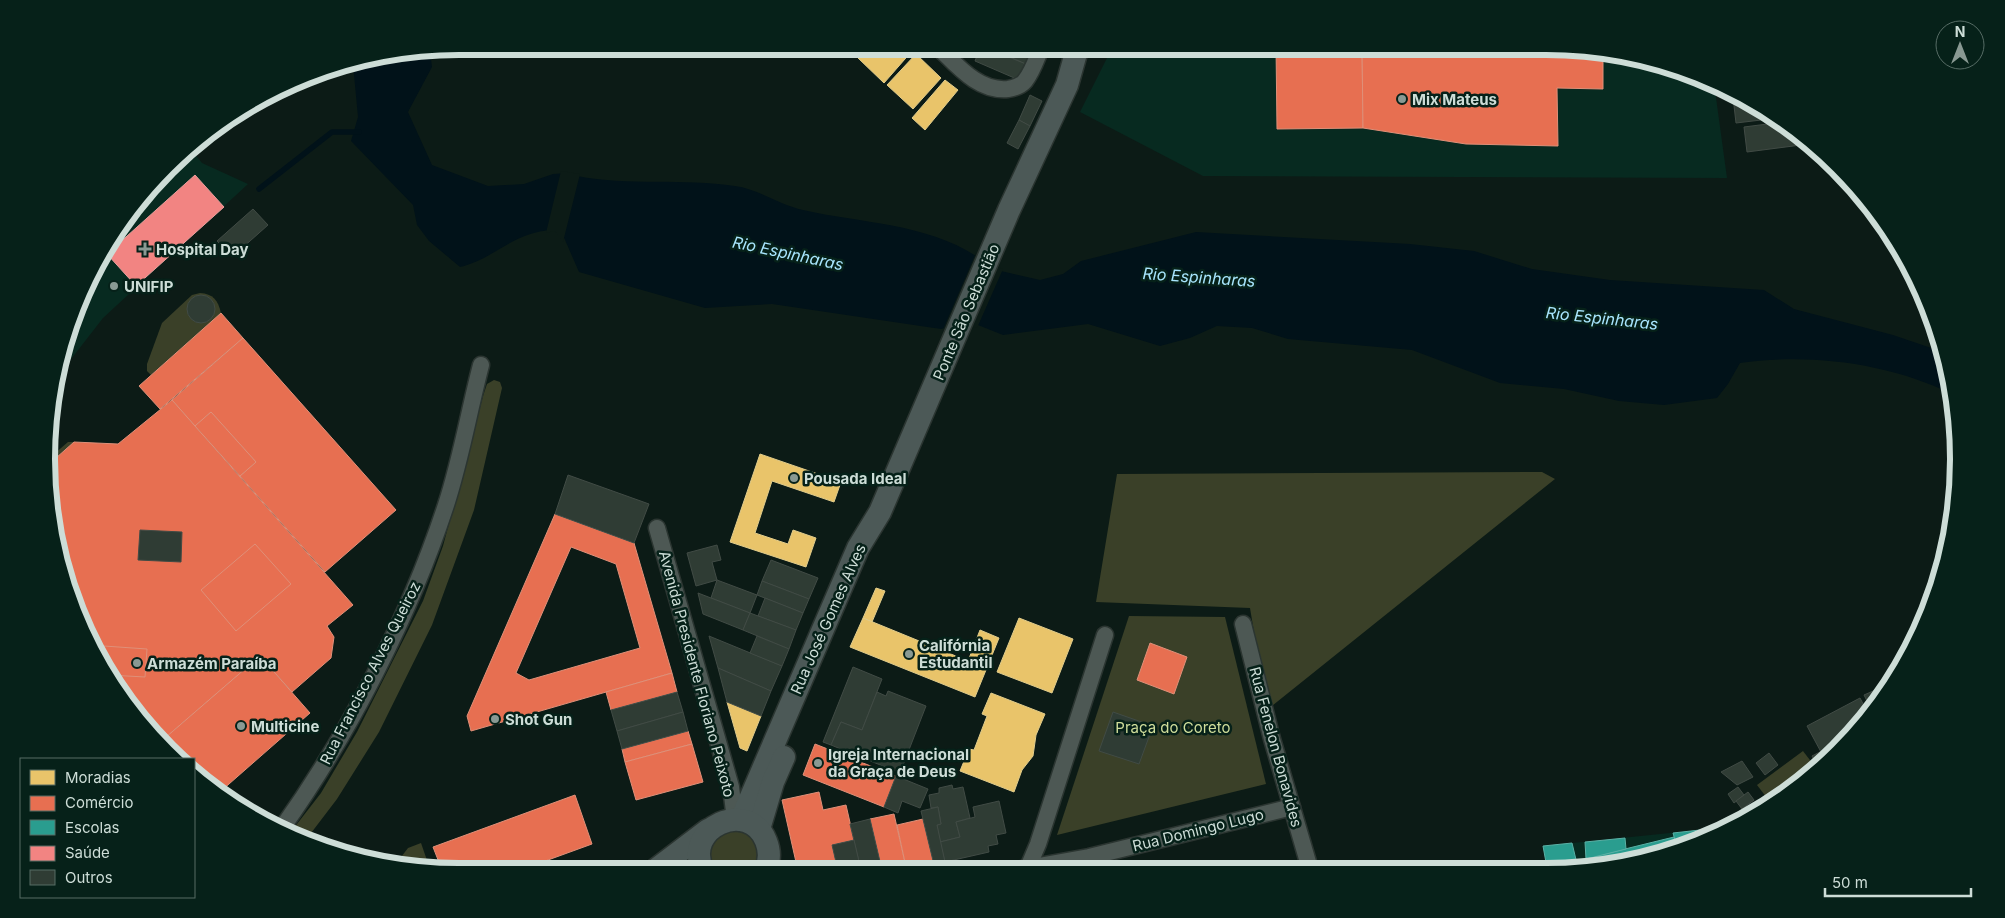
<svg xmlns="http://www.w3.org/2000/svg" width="2005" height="918" font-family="Inter,sans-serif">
  <rect width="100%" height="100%" fill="#0c1b16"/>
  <g fill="#072a20">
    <path d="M1113,46H1546L1626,54L1704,78L1714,83L1727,178L1203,176L1080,112Z"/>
    <path d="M189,147L202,163L248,184L103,318L54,381L101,253Z"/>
    <path d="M1709,829L1711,836L1704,840L1600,868H1547L1543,846Z"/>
  </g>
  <g fill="#3a4028">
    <path d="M200,293C213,294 218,300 221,313L151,375L147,371V364L162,323L192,295Z"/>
    <path d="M494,380L500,382L502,388L474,510L432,625L379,732L337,799L305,841L290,833L321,793L357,732L423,601L443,546L483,396L487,384Z"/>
    <path d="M68,442H74L47,466L46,461Z"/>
    <path d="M1542,472L1555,479L1267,710L1250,608L1096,602L1117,474Z"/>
    <path d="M1129,616L1225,617L1266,784L1057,835Z"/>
    <path d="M1803,751L1816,768L1797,786L1770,802L1757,785Z"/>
    <path d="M740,829L758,842V866L754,871H715L708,853L718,834Z"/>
    <path d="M421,843L430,869L395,865L408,848Z"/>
  </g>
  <g fill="#011219">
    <path d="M430,51L432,67L408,112L432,165L488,186L524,184L553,174L568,173L553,230C512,232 495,259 460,267L429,241L417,225L413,205L351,141L358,117L353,64Z"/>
    <path d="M577,176C629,186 683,178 735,186C758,189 780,205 803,210C864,224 934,223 986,263L960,324L941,329L772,304L705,308L579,272L562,233Z"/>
    <path d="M1196,232L1410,244L1474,251L1532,269L1610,280L1764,290L1794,309L1893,335L1943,352L1951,378L1952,394C1888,363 1810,353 1740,363L1728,384L1717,398L1664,405L1619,401L1564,389L1500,383L1412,350L1288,339L1252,328L1217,326L1190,338L1160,346L1088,324L1003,335L978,325L1001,271L1040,280L1063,274L1081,261Z"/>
  </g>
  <g fill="#0c1b16">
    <path d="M561,171L580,174L563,242L555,231L546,233Z"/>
    <path d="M976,253L988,262L1003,269L977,328L962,326L942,332Z"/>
  </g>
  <g fill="#e9c46a" stroke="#e1cc8b">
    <path d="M843,46H864L854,57Z"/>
    <path d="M869,46H907L912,51L884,83L858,58Z"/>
    <path d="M916,54L941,78L913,109L887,85Z"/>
    <path d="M945,80L958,90L925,130L912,118Z"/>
    <path d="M760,454L841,482L834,502L772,481L755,533L788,544L793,530L816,538L806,567L730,542Z"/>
    <path d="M876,588L885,591L872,622L863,618Z"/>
    <path d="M863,618L968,661L980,630L999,638L975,697L850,647Z"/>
    <path d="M1019,618L1073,639L1052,693L997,672Z"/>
    <path d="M991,693L1045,714L1036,735L1033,756L1022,770L1014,792L960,771L969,749L974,750L987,716L982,714Z"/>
    <path d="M727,702L761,716L747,751L740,748Z"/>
  </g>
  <g fill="#e76f51" stroke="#df9079" fill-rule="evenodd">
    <path d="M1276,46H1362L1363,128L1277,129Z"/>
    <path d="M1362,46H1546L1623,54H1603V89L1557,88L1558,146L1466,144L1363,128Z"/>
    <path d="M221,313L243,338L160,409L139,386Z"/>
    <path d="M243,338L396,510L325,572L240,476L256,462L211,412L195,426L172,400Z"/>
    <path d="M172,400L353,605L327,626L334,637L331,658L292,692L260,656L165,738L151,722H148L101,665L54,539L47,466L74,442L118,444Z"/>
    <path d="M211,412L256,462L240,476L195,426Z"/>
    <path d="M555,514L634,543L672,673L471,731L467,716ZM571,547L616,564L640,648L529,680L516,673Z"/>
    <path d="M255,544L291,584L236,631L201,590Z"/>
    <path d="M1150,643L1187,657L1174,694L1137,680Z"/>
    <path d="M104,646L147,649L145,677L109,675L102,666Z"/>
    <path d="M260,656L310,713L221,791L201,778L194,770V759H184L165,738Z"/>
    <path d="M672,673L677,692L611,710L606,692Z"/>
    <path d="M688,731L692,744L625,762L622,749Z"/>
    <path d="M692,744L703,782L636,800L625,762Z"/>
    <path d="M815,744L896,776L884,807L803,775Z"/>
    <path d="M819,792L823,810L846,805L854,840L832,845L838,871H798L782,800Z"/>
    <path d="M575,795L592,844L515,872L442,870L433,847Z"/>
    <path d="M894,814L906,867L882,870L870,819Z"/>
    <path d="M923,819L933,861L906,867L897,825Z"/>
  </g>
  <g fill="#2a9d8f" stroke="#5bb0a5">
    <path d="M178,159L181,163L161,180Z"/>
    <path d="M1709,829L1711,836L1677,847L1673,833Z"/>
    <path d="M1674,837L1677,847L1600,868H1582L1580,860Z"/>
    <path d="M1625,838L1626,849L1586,859L1585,842Z"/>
    <path d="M1572,843L1578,868H1547L1543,846Z"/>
  </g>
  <path fill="#f28482" stroke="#e79f9c" d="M195,175L224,207L136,286L107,254Z"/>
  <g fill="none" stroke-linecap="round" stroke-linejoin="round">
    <path stroke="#011219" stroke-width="5.5" d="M259,189L332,132H359"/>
  </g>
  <g fill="#2f3c34" stroke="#414b45">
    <path d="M948,46H963L959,55L947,49Z"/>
    <path d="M981,46L1026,64L1019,80L975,61Z"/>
    <path d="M985,46H1034L1026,64Z"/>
    <path d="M1030,95L1042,101L1030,126L1019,120Z"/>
    <path d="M1739,96L1775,116L1778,118L1736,123L1733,97Z"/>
    <path d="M1019,120L1030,126L1018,149L1007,143Z"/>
    <path d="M1783,122L1800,136L1801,145L1747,152L1744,127Z"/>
    <path d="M253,209L268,225L232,257L217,241Z"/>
    <circle cx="201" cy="309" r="14"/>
    <path d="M568,475L649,504L634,543L555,514Z"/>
    <path d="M140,530L182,532L181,562L138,560Z"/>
    <path d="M717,545L721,560L712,562L717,580L696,586L687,553Z"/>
    <path d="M771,560L818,578L809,599L762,581Z"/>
    <path d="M717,580L757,595L750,613L711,598Z"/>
    <path d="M762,581L809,599L803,613L757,595Z"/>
    <path d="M698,593L750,613L743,630L703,614Z"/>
    <path d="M765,598L803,613L796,630L758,616Z"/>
    <path d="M750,613L796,630L789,649L743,630Z"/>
    <path d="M709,636L782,666L771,691L718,668Z"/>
    <path d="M757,636L789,649L782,666L750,653Z"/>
    <path d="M853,667L882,679L862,730L841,722L831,745L823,742Z"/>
    <path d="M718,668L771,691L761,716L727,702Z"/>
    <path d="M1880,688L1883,694L1872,711L1864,695Z"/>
    <path d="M888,691L926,706L900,773L831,745L841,722L862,730L877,692L886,696Z"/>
    <path d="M677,692L683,712L617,731L611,710Z"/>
    <path d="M1860,698L1869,715L1845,739L1821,752L1807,726Z"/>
    <path d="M683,712L688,731L622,749L617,731Z"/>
    <path d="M1113,712L1153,726L1139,764L1099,751Z"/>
    <path d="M1845,739L1817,766L1812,756Z"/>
    <path d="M1769,753L1778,765L1765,775L1756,763Z"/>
    <path d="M1742,761L1753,777L1737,785L1721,772Z"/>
    <path d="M896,776L928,789L920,808L902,801L898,813L884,807Z"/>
    <path d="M952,785L953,789L963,787L970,818L956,822L960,837L940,842L937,825L941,824L938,807L931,808L929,795L939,793V788Z"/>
    <path d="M1738,787L1744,795L1734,803L1728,794Z"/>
    <path d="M1748,792L1754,800L1742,809L1736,801Z"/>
    <path d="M999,801L1006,833L996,835L998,844L988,846L989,852L945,862L940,842L960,837L956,822L975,817L973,807Z"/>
    <path d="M938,807L941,824L937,825L945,862L934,865L921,811Z"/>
    <path d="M1744,809L1752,813L1733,823L1732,817Z"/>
    <path d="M870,819L882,870H861L850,824Z"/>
    <path d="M854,840L861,870L838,871L832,845Z"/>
  </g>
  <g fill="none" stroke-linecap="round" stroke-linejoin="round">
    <defs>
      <g id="minor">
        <path d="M937,46C957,65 978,92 1008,89C1014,88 1021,86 1025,81C1033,71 1037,57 1042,46"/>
        <path d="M657,528L731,787L735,820"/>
        <path d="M1243,624L1272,739L1310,869"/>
        <path d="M282,828C349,734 410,615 446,505C461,459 469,411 481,365"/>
        <path d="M1017,870L1089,857L1292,807"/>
        <path d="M1027,870L1038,844L1105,635"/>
      </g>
      <g id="secondary">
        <path d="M741,820L858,548L880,512L1009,210L1067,85L1078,46"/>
        <path d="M759,829L773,782L784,757"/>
        <path d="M654,871L708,830"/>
        <path d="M703,871C682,827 749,798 766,841C770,851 770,861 765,871"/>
      </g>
    </defs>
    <use href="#minor" stroke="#2b3531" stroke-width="19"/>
    <use href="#secondary" stroke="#2b3531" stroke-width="25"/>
    <use href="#minor" stroke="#4d5854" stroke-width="16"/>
    <use href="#secondary" stroke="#4c5957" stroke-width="22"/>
  </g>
  <g fill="#899993" stroke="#062119" stroke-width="2">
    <circle cx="1402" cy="99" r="5"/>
    <path d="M142.5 241.5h5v5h5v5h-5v5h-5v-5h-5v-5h5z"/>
    <circle cx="114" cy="286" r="5"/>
    <circle cx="794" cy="478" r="5"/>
    <circle cx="909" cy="654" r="5"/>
    <circle cx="137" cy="663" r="5"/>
    <circle cx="495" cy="719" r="5"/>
    <circle cx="241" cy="726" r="5"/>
    <circle cx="818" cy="763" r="5"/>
  </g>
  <g text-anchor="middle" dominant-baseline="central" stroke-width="5" stroke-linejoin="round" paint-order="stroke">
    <g font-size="15" font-weight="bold" fill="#cdddd7" stroke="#062119" text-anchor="start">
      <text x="1412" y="99">Mix Mateus</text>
      <text x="156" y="249">Hospital Day</text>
      <text x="124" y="286">UNIFIP</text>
      <text x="804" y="478">Pousada Ideal</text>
      <text x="919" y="645">Califórnia<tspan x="919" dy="17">Estudantil</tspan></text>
      <text x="147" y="663">Armazém Paraíba</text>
      <text x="505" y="719">Shot Gun</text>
      <text x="251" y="726">Multicine</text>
      <text x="828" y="754">Igreja Internacional<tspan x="828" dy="17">da Graça de Deus</tspan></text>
    </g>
    <g font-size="15" fill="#cdddd7" stroke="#062119">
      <text transform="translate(966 312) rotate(-67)">Ponte São Sebastião</text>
      <text transform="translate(828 619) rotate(-66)">Rua José Gomes Alves</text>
      <text transform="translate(370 673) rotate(-63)">Rua Francisco Alves Queiroz</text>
      <text transform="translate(697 674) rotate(75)">Avenida Presidente Floriano Peixoto</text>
      <text transform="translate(1276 747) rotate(75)">Rua Fenelon Bonavides</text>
      <text transform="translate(1198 830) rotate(-14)">Rua Domingo Lugo</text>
    </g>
    <g font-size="15" fill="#d0dd9b" stroke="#062119">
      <text x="1173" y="727">Praça do Coreto</text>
    </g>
    <g font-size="16" font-style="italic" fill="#a8e5fd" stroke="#062119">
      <text transform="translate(788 253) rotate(12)">Rio Espinharas</text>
      <text transform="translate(1199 277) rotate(4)">Rio Espinharas</text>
      <text transform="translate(1602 318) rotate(6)">Rio Espinharas</text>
    </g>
  </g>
  <path d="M0 0H2005V918H0ZM459 55H1546A404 404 0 0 1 1950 459V459A404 404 0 0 1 1546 863H459A404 404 0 0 1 55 459V459A404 404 0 0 1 459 55Z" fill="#062119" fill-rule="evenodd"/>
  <path fill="none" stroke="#cdddd7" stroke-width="6" d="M459 55H1546A404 404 0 0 1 1950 459V459A404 404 0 0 1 1546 863H459A404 404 0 0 1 55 459V459A404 404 0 0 1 459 55Z"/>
  <rect x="20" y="758" width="175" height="140" fill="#062119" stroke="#566c65"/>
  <rect x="30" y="770" width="25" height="15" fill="#e9c46a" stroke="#566c65"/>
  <text x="65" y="783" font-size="15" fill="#cdddd7">Moradias</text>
  <rect x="30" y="796" width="25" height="15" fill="#e76f51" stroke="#566c65"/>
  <text x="65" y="808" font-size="15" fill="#cdddd7">Comércio</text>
  <rect x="30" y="820" width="25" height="15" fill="#2a9d8f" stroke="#566c65"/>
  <text x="65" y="833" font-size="15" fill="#cdddd7">Escolas</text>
  <rect x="30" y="846" width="25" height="15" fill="#f28482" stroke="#566c65"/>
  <text x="65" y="858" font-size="15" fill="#cdddd7">Saúde</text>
  <rect x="30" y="870" width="25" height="15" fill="#2f3c34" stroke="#566c65"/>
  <text x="65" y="883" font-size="15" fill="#cdddd7">Outros</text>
  <g transform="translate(1960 45)"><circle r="24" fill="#062119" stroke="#566c65"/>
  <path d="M0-4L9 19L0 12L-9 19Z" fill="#899993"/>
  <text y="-8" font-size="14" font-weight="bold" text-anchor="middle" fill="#cdddd7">N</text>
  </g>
  <path d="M1825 888v8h146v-8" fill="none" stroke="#cdddd7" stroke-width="2.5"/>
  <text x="1832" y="888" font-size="15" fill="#cdddd7" stroke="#062119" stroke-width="4" paint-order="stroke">50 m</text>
</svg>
